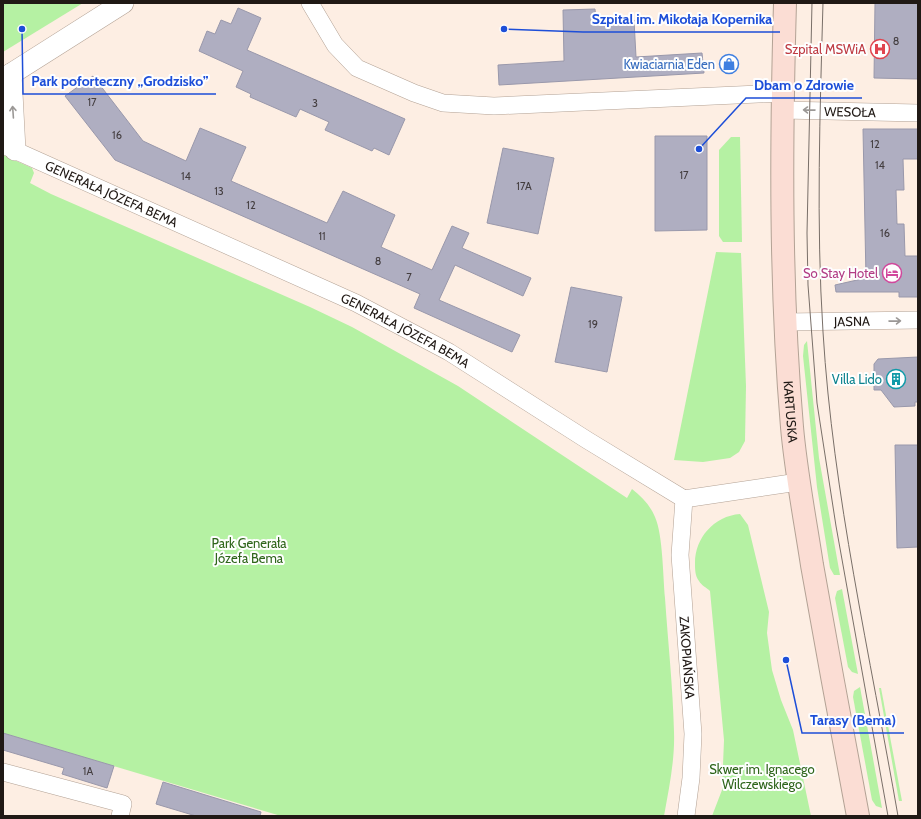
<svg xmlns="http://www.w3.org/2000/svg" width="921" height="819" font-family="Cabin,sans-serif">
  <rect width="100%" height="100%" fill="#fdeee3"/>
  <g fill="#b5f1a3">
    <path d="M3,3H83L3,52Z"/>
    <path d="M731,137H740L742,242H723L719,236V150Z"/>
    <path d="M3,155L32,168L34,173L30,183L51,194L310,307L352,327L458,386L627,498L632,489C642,497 650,505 655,517C663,535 663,577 665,598C668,643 673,687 674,732C675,760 669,788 664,816H281L3,733Z"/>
    <path d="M716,252L741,253L746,386L745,441L739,452L730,458L703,462L674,460Z"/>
    <path d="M807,341L819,458L840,575H834L830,568L817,487L803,356L804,345Z"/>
    <path d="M740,514L748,525L769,612L767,633L772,670L781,700L793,730L811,816H712L722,790L724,740L710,591C707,588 701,585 699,581C695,576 695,569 695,563C695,538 714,516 740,514Z"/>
    <path d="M842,589L858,674L852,672L848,667L835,598L837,591Z"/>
    <path d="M860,687L882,808L876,806L872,800L853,697L854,691Z"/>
    <path d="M879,688H881L902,801H899Z"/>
  </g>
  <g fill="#afaec1" stroke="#9998ab">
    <path d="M875,3H918V79L874,78Z"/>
    <path d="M238,8L261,18L247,50L405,119L389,155L374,148L372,151L325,130L329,122L300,109L296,117L250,97L251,94L236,87L243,71L199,51L207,31L215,34L221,20L231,24Z"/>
    <path d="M595,9L596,22L634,20L636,57L702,53L704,73L499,85L498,65L564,61L563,10Z"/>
    <path d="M93,76L143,141L186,161L200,128L246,147L231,181L327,223L343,191L395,215L381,247L432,270L452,226L469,233L462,248L531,278L523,296L455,265L439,300L520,335L512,352L414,308L420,294L115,160L65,96Z"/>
    <path d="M863,129H918V159H903L904,190H896L897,224H904L905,256H918V297H899V292H836L835,285L866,278Z"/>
    <path d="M655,136H707V230L655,231Z"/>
    <path d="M503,148L554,158L538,234L487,223Z"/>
    <path d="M571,287L622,297L607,372L555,362Z"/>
    <path d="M918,357V402H915V406L894,407L881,390H874V364L878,359Z"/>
    <path d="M895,445H918V547L897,548Z"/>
    <path d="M3,733L114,766L107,788L62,774L64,768L3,750Z"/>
    <path d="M163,782L261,812L260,816H196L156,804Z"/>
  </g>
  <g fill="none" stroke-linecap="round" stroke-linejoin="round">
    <defs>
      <g id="minor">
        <path d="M310,3L335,45L357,68L414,93L443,103L494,106L783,93"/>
        <path id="s1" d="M783,110L918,113"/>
        <path id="s2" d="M3,145L356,303L449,352L587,440L684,499L798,482"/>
        <path id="s3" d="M786,322L918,320"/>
        <path id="s4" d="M684,499L680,555L693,734L691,778L686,816"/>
        <path d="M3,772L123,804L120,816"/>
      </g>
      <g id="tertiary">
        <path d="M11,74L15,150"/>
        <path d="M3,79L123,3"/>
      </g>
      <g id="secondary">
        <path id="s5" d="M785,3C781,144 780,286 792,427C796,473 805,519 812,565C827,649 842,732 858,816"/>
      </g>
    </defs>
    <use href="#minor" stroke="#b3a295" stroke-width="18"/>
    <use href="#tertiary" stroke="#b3a295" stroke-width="22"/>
    <use href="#secondary" stroke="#b3a295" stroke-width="24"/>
    <use href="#minor" stroke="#fff" stroke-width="17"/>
    <use href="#tertiary" stroke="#fff" stroke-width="21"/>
    <use href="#secondary" stroke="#fbddd4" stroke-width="22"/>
    <g stroke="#796f68" stroke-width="1">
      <path d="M812,3L807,233L808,285L817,403L836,526L888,816"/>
      <path d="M823,3C820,112 816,223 823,332C833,495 870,655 898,816"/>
    </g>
  </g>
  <defs><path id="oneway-shaft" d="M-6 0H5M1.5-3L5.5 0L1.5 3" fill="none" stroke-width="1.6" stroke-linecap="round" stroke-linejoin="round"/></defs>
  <g stroke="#9b9896">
    <use href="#oneway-shaft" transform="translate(809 110) rotate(-179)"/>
    <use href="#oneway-shaft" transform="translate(13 112) rotate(-94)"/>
    <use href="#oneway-shaft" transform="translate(895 321) rotate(-1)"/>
  </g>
  <defs>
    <symbol id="hospital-ring" viewBox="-11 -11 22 22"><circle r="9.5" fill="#fefefe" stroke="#e0444e" stroke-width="1.5"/><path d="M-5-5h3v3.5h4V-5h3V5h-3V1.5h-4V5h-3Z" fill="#e0444e"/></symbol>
    <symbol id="shop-ring" viewBox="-11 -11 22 22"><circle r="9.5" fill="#fefefe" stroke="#3f7fe0" stroke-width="1.5"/><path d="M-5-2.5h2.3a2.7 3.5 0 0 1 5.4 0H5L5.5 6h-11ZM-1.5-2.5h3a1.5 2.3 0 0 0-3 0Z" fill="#3f7fe0"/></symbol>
    <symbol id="hotel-ring" viewBox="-11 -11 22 22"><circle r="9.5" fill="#fefefe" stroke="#d1479c" stroke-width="1.5"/><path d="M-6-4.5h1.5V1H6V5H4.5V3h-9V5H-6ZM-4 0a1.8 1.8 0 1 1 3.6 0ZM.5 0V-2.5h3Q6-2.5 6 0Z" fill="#d1479c"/></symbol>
    <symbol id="building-ring" viewBox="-11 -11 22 22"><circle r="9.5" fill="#fefefe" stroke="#0f9aa8" stroke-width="1.5"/><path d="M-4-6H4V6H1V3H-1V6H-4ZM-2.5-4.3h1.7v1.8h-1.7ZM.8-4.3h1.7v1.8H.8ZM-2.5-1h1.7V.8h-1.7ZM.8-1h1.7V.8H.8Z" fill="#0f9aa8"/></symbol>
  </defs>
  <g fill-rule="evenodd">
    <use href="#hospital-ring" x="869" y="38" width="22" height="22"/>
    <use href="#shop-ring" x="718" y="53" width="22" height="22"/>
    <use href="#hotel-ring" x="881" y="262" width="22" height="22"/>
    <use href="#building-ring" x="885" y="368" width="22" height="22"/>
  </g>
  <g text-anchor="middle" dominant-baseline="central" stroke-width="4" stroke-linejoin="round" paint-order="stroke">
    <g font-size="11" fill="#443e40">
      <text x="896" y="41">8</text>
      <text x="92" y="102">17</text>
      <text x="315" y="103">3</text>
      <text x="117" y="135">16</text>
      <text x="875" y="144">12</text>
      <text x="880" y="165">14</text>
      <text x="684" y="175">17</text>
      <text x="186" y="176">14</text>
      <text x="524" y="186">17A</text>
      <text x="219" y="191">13</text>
      <text x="251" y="205">12</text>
      <text x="885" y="233">16</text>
      <text x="322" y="236">11</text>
      <text x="378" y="261">8</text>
      <text x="409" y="277">7</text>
      <text x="593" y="324">19</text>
      <text x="88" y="771">1A</text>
    </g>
    <g font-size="13" fill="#be3a42" stroke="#fefefe" text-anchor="end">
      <text x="866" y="49">Szpital MSWiA</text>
    </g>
    <g font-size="13" fill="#366cbe" stroke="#fefefe" text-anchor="end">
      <text x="715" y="64">Kwiaciarnia Eden</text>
    </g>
    <g font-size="13" fill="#201915" stroke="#fefefe">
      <text stroke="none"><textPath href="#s1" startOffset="67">WESOŁA</textPath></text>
      <text stroke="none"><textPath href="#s2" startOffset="119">GENERAŁA JÓZEFA BEMA</textPath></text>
      <text stroke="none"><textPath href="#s3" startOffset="66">JASNA</textPath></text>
      <text stroke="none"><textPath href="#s2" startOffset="443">GENERAŁA JÓZEFA BEMA</textPath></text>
      <text stroke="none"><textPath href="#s5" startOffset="409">KARTUSKA</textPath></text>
      <text stroke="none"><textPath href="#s4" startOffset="159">ZAKOPIAŃSKA</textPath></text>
    </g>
    <g font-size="13" fill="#b23c85" stroke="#fefefe" text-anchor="end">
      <text x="878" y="273">So Stay Hotel</text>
    </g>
    <g font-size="13" fill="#0d838f" stroke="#fefefe" text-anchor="end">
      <text x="882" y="379">Villa Lido</text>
    </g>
    <g font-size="13" fill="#2e651a" stroke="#fefefe">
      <text x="249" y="543">Park Generała<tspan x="249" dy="15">Józefa Bema</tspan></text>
      <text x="762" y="769">Skwer im. Ignacego<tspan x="762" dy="15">Wilczewskiego</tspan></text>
    </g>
  </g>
  <path fill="none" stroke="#1d4ed8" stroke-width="1.5" d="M504 29L583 32H780M22 29L23 94H216M699 149L746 98H862M786 660L802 733H904"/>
  <g fill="#1d4ed8" stroke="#fefefe" stroke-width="1.5">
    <circle cx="504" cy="29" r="4"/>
    <circle cx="22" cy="29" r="4"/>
    <circle cx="699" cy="149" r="4"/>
    <circle cx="786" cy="660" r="4"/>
  </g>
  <g font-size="14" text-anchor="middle" font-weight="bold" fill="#1d4ed8" stroke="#fefefe" stroke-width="4" stroke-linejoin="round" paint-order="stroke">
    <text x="682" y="24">Szpital im. Mikołaja Kopernika</text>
    <text x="120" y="86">Park poforteczny „Grodzisko”</text>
    <text x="804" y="90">Dbam o Zdrowie</text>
    <text x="853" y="725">Tarasy (Bema)</text>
  </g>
  <rect width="921" height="819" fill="none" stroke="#201915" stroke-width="8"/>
</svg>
